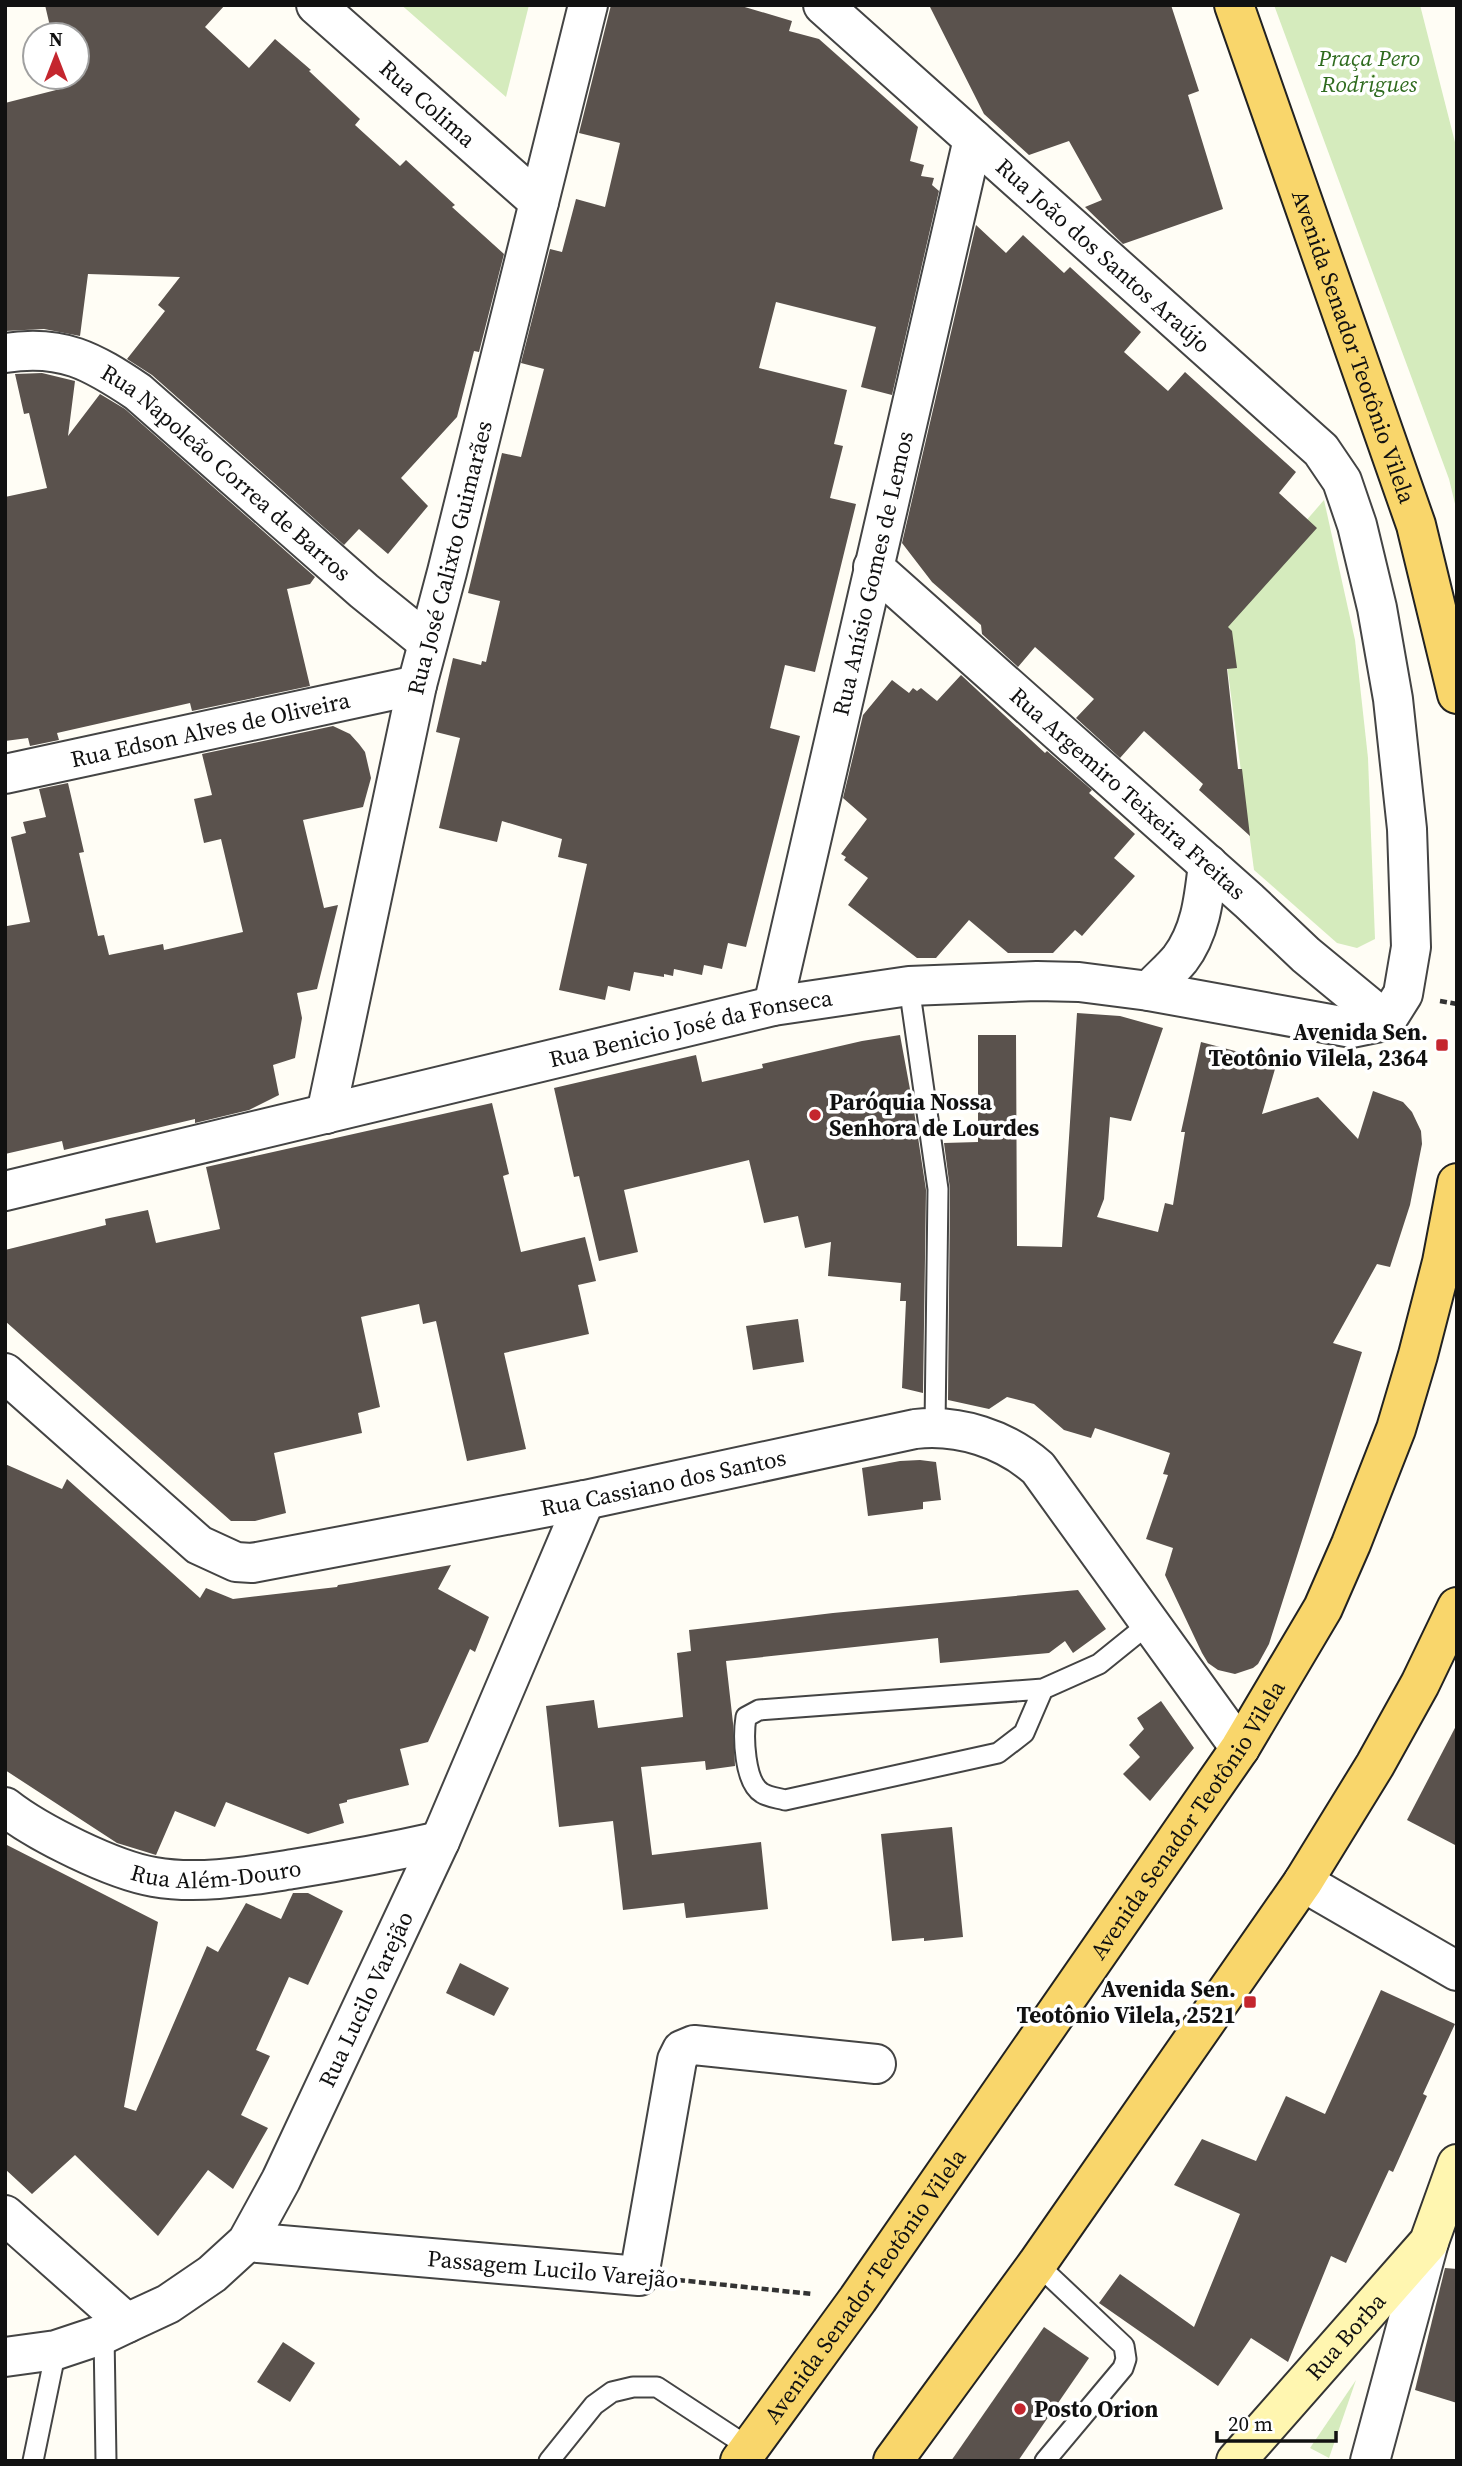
<svg xmlns="http://www.w3.org/2000/svg" width="1462" height="2466" font-family="'Source Serif 4',serif">
  <rect width="100%" height="100%" fill="#fffdf5"/>
  <g fill="#d5ebbd">
    <path d="M401,5H529L506,97L406,9Z"/>
    <path d="M1274,5H1420L1457,150V512L1449,479Z"/>
    <path d="M1324,500L1355,640L1368,758L1375,939L1357,948L1337,943L1254,870L1221,619Z"/>
    <path d="M1356,2380L1329,2458L1310,2448Z"/>
  </g>
  <g fill="#5a524d">
    <path d="M45,5H225L205,27L249,68L275,39L311,70L309,71L360,119L355,125L400,166L406,160L455,205L452,207L504,254L479,352L474,351L457,417L401,478L428,506L388,554L359,529L344,545L152,375L127,359L165,311L158,305L180,277L88,274L80,336L44,329L5,331V103L64,88L61,77H77V35H52Z"/>
    <path d="M611,5H738L792,21L789,31L819,39L918,127L910,161L924,165L921,176L934,178L932,185L939,191L892,395L861,387L876,327L776,302L759,368L847,390L834,444L843,446L830,498L856,504L815,672L785,665L770,728L800,736L746,947L728,943L722,969L704,965L702,975L674,969L673,976L664,974V977L634,972L630,991L608,986L605,1000L559,990L587,864L558,857L562,839L502,821L497,842L439,828L460,738L436,732L453,658L481,665L482,661L486,662L500,601L468,593L502,453L521,457L544,369L521,363L550,249L562,252L576,199L605,207L620,143L579,133Z"/>
    <path d="M929,5H1171L1199,91L1188,95L1223,209L1123,244L1085,207L1102,200L1069,141L1029,155L984,114Z"/>
    <path d="M976,225L1006,253L1023,235L1064,273L1070,267L1141,332L1124,352L1168,391L1185,372L1296,472L1279,493L1317,528L1228,627L1232,631L1237,668L1227,669L1238,769H1242L1250,836L1199,790L1203,784L1144,731L1120,758L1076,718L1094,699L1035,647L1018,667L982,634L981,625L932,582L902,543Z"/>
    <path d="M42,373L75,381L68,436L100,394L125,409L315,577L310,584L287,589L310,686L192,711L190,703L57,733L59,740L30,746L28,738L5,741V497L47,488L29,413L24,414L15,374Z"/>
    <path d="M961,675L1045,753L1047,751L1092,790L1089,793L1135,834L1114,858L1135,876L1082,936L1075,930L1053,953H1008L969,920L936,958H917L848,905L868,878L844,860L846,857L841,854L867,819L843,798L863,715L892,680L909,693L913,688L917,691L921,688L937,701Z"/>
    <path d="M333,726L350,734L359,744L365,752L371,778L363,807L303,820L324,908L338,905L317,989L297,993L302,1018L295,1058L273,1065L279,1095L249,1110L195,1123V1119L64,1150L62,1141L5,1154L7,926L30,922L11,837L26,833L23,822L46,817L39,789L68,783L84,852L79,853L98,936L104,935L109,955L163,944L164,950L243,932L221,839L204,843L194,799L212,795L202,754Z"/>
    <path d="M1077,1013L1120,1016L1163,1028L1131,1121L1110,1117L1104,1199L1097,1217L1158,1232L1165,1203L1173,1205L1185,1132H1181L1201,1042L1277,1062L1262,1114L1318,1097L1358,1139L1373,1091L1403,1102L1412,1112L1421,1131L1422,1144L1410,1205L1390,1267L1377,1264L1333,1343L1362,1352L1269,1644L1258,1664L1253,1668L1235,1674L1218,1670L1208,1663L1202,1653L1165,1575L1173,1548L1146,1539L1168,1475L1163,1474L1170,1453L1095,1428L1091,1438L1064,1430L1034,1404L1007,1397L989,1409L948,1400L950,1189L944,1143L978,1142V1035H1016L1017,1246L1062,1247Z"/>
    <path d="M900,1035L914,1111L926,1190L923,1393L902,1388L906,1301H900L901,1283L828,1276L831,1242L805,1248L798,1216L764,1223L749,1160L624,1190L638,1252L599,1261L579,1176L574,1177L554,1088L696,1055L702,1082L763,1068L762,1064L862,1041Z"/>
    <path d="M492,1103L509,1174L503,1176L521,1252L585,1237L596,1281L578,1285L589,1334L504,1353L526,1449L467,1461L436,1321L423,1324L419,1304L361,1317L380,1407L358,1413L362,1433L274,1453L286,1513L255,1521H231L5,1321V1250L106,1225L105,1219L148,1210L156,1243L220,1229L206,1167Z"/>
    <path d="M798,1319L804,1362L753,1370L746,1326Z"/>
    <path d="M920,1460L936,1462L941,1500L923,1502V1509L868,1516L862,1468L900,1461Z"/>
    <path d="M5,1464L62,1489L67,1479L200,1598L206,1588L233,1599L337,1587L338,1585L351,1583L451,1565L438,1589L489,1617L475,1652L470,1649L428,1742L400,1749L409,1785L347,1800V1802L339,1804L344,1823L308,1834L226,1802L215,1827L175,1811L156,1855L117,1843L5,1770Z"/>
    <path d="M1078,1590L1106,1629L1073,1653L1065,1641L1049,1653L940,1663L938,1638L726,1661L733,1723L735,1766L706,1770L705,1761L641,1767L652,1855L761,1842L768,1909L686,1918L684,1903L623,1910L613,1821L559,1827L546,1706L594,1700L598,1728L683,1717L677,1653L691,1651L689,1630L833,1613Z"/>
    <path d="M1161,1701L1194,1748L1150,1801L1123,1774L1140,1757L1129,1745L1144,1729L1137,1718Z"/>
    <path d="M1457,1724V1846L1407,1820Z"/>
    <path d="M952,1827L963,1937L924,1941V1938L892,1941L881,1834Z"/>
    <path d="M5,1844L158,1922L124,2107L136,2111L207,1946L218,1952L246,1903L281,1919L293,1893H308L343,1911L308,1985L289,1977L256,2050L270,2056L241,2115L268,2128L233,2189L208,2170L158,2236L75,2155L32,2194L5,2169Z"/>
    <path d="M460,1963L509,1988L494,2016L446,1993Z"/>
    <path d="M1381,1990L1455,2024L1423,2094L1427,2096L1393,2172L1389,2170L1346,2263L1331,2256L1288,2362L1251,2338L1218,2386L1099,2303L1120,2274L1194,2327L1240,2214L1174,2185L1202,2139L1256,2161L1286,2096L1325,2114Z"/>
    <path d="M1445,2268L1457,2269V2403L1415,2390Z"/>
    <path d="M1044,2327L1089,2358L1018,2461H951Z"/>
    <path d="M283,2342L315,2363L290,2402L257,2382Z"/>
  </g>
  <g fill="none" stroke-linecap="round" stroke-linejoin="round">
    <defs>
      <g id="lane">
        <path d="M909,986L938,1189L935,1427"/>
        <path d="M1043,1689L1024,1733L998,1753L785,1800C778,1798 768,1797 762,1793C744,1782 743,1736 746,1717L759,1710L1043,1689L1099,1664L1151,1622"/>
        <path d="M1037,2264L1124,2346L1126,2359L1123,2368L1045,2461"/>
        <path d="M104,2334L106,2461"/>
        <path d="M33,2461L56,2350"/>
        <path d="M549,2461L594,2405L612,2392L633,2387H657L750,2448"/>
      </g>
      <g id="street">
        <path id="s1" d="M316,5L539,202"/>
        <path id="s2" d="M823,5L1321,450L1342,481L1357,525L1377,608L1393,699L1407,829L1411,947L1403,994L1386,1021"/>
        <path id="s3" d="M5,353C62,344 92,361 138,392L364,591L427,642"/>
        <path id="s4" d="M873,567L1249,901L1306,955L1386,1021"/>
        <path id="s5" d="M5,774L417,685"/>
        <path d="M1149,991C1159,980 1171,970 1180,959C1201,931 1204,898 1208,864"/>
        <path id="s6" d="M773,1006L973,139"/>
        <path id="s7" d="M326,1114L417,685L447,572L588,5"/>
        <path id="s8" d="M5,1191L773,1006L909,986L1037,981L1079,982L1149,991L1352,1028L1386,1021"/>
        <path id="s9" d="M5,1373L199,1545L236,1562L252,1563L585,1500L915,1429C959,1424 1005,1439 1038,1468L1240,1748"/>
        <path id="s10" d="M5,1807C38,1833 113,1870 154,1877C199,1885 248,1876 293,1869C343,1861 391,1852 440,1841"/>
        <path d="M1303,1882L1457,1971"/>
        <path d="M5,2215L127,2323"/>
        <path d="M247,2242L639,2276L677,2060L682,2050L694,2045L876,2064"/>
        <path id="s11" d="M5,2357L56,2350L104,2334L127,2323L168,2304L212,2274L247,2242L281,2180L440,1841L585,1500"/>
        <path d="M1370,2461L1429,2242"/>
      </g>
      <g id="secondary">
        <path id="s12" d="M1236,2461L1429,2242L1457,2164"/>
      </g>
      <g id="primary">
        <path id="s13" d="M1234,5L1416,525L1457,694"/>
        <path id="s14" d="M740,2461L858,2299L1240,1748L1323,1608L1351,1544L1396,1429L1418,1355L1442,1262L1457,1183"/>
        <path d="M893,2461L1037,2264L1303,1882L1375,1765L1420,1684L1457,1607"/>
      </g>
    </defs>
    <use href="#lane" stroke="#444" stroke-width="23"/>
    <use href="#street" stroke="#444" stroke-width="42"/>
    <use href="#secondary" stroke="#333" stroke-width="42"/>
    <use href="#primary" stroke="#222" stroke-width="42"/>
    <g stroke="#333" stroke-width="4.5" stroke-dasharray="7 3.5" stroke-linecap="butt">
      <path d="M1440,1001L1457,1004"/>
      <path d="M678,2280L812,2294"/>
    </g>
    <use href="#lane" stroke="#fff" stroke-width="19"/>
    <use href="#street" stroke="#fff" stroke-width="38"/>
    <use href="#secondary" stroke="#fff6b0" stroke-width="38"/>
    <use href="#primary" stroke="#f9d66b" stroke-width="38"/>
  </g>
  <g fill="#c4262e" stroke="#fff" stroke-width="2.5">
    <rect x="1435" y="1038" width="14" height="14" rx="3.5"/>
    <circle cx="815" cy="1115" r="7"/>
    <rect x="1243" y="1995" width="14" height="14" rx="3.5"/>
    <circle cx="1020" cy="2409" r="7"/>
  </g>
  <g text-anchor="middle" dominant-baseline="central" stroke-width="7" stroke-linejoin="round" paint-order="stroke">
    <g font-size="23" font-style="italic" fill="#2f6b1f" stroke="#fff">
      <text x="1369" y="58">Praça Pero<tspan x="1369" dy="26">Rodrigues</tspan></text>
    </g>
    <g font-size="23" fill="#111" stroke="#fff">
      <text stroke="none"><textPath href="#s1" startOffset="149">Rua Colima</textPath></text>
      <text stroke="none"><textPath href="#s2" startOffset="376">Rua João dos Santos Araújo</textPath></text>
      <text stroke="none"><textPath href="#s13" startOffset="362">Avenida Senador Teotônio Vilela</textPath></text>
      <text stroke="none"><textPath href="#s3" startOffset="262">Rua Napoleão Correa de Barros</textPath></text>
      <text stroke="none"><textPath href="#s7" startOffset="570">Rua José Calixto Guimarães</textPath></text>
      <text stroke="none"><textPath href="#s6" startOffset="444">Rua Anísio Gomes de Lemos</textPath></text>
      <text stroke="none"><textPath href="#s5" startOffset="210">Rua Edson Alves de Oliveira</textPath></text>
      <text stroke="none"><textPath href="#s4" startOffset="341">Rua Argemiro Teixeira Freitas</textPath></text>
      <text stroke="none"><textPath href="#s8" startOffset="705">Rua Benicio José da Fonseca</textPath></text>
      <text stroke="none"><textPath href="#s9" startOffset="735">Rua Cassiano dos Santos</textPath></text>
      <text stroke="none"><textPath href="#s14" startOffset="782">Avenida Senador Teotônio Vilela</textPath></text>
      <text stroke="none"><textPath href="#s10" startOffset="228">Rua Além-Douro</textPath></text>
      <text stroke="none"><textPath href="#s11" startOffset="544">Rua Lucilo Varejão</textPath></text>
      <text transform="translate(553 2269) rotate(5)">Passagem Lucilo Varejão</text>
      <text stroke="none"><textPath href="#s14" startOffset="215">Avenida Senador Teotônio Vilela</textPath></text>
      <text stroke="none"><textPath href="#s12" startOffset="166">Rua Borba</textPath></text>
    </g>
    <g font-size="23" font-weight="bold" fill="#111" stroke="#fff" text-anchor="end">
      <text x="1428" y="1032">Avenida Sen.<tspan x="1428" dy="26">Teotônio Vilela, 2364</tspan></text>
      <text x="829" y="1102" text-anchor="start">Paróquia Nossa<tspan x="829" dy="26">Senhora de Lourdes</tspan></text>
      <text x="1236" y="1989">Avenida Sen.<tspan x="1236" dy="26">Teotônio Vilela, 2521</tspan></text>
      <text x="1034" y="2409" text-anchor="start">Posto Orion</text>
    </g>
  </g>
  <rect width="1462" height="2466" fill="none" stroke="#111111" stroke-width="14"/>
  <g transform="translate(56 56)"><circle r="33" fill="#ffffff" stroke="#a0a0a0" stroke-width="2"/>
  <path d="M0-5L12 26L0 18L-12 26Z" fill="#c4262e"/>
  <text y="-10" font-size="19" font-weight="bold" text-anchor="middle" fill="#111111">N</text>
  </g>
  <path d="M1217 2431v10h119v-10" fill="none" stroke="#111111" stroke-width="3.5"/>
  <text x="1228" y="2431" font-size="21" fill="#111111" stroke="#ffffff" stroke-width="5" paint-order="stroke">20 m</text>
</svg>
